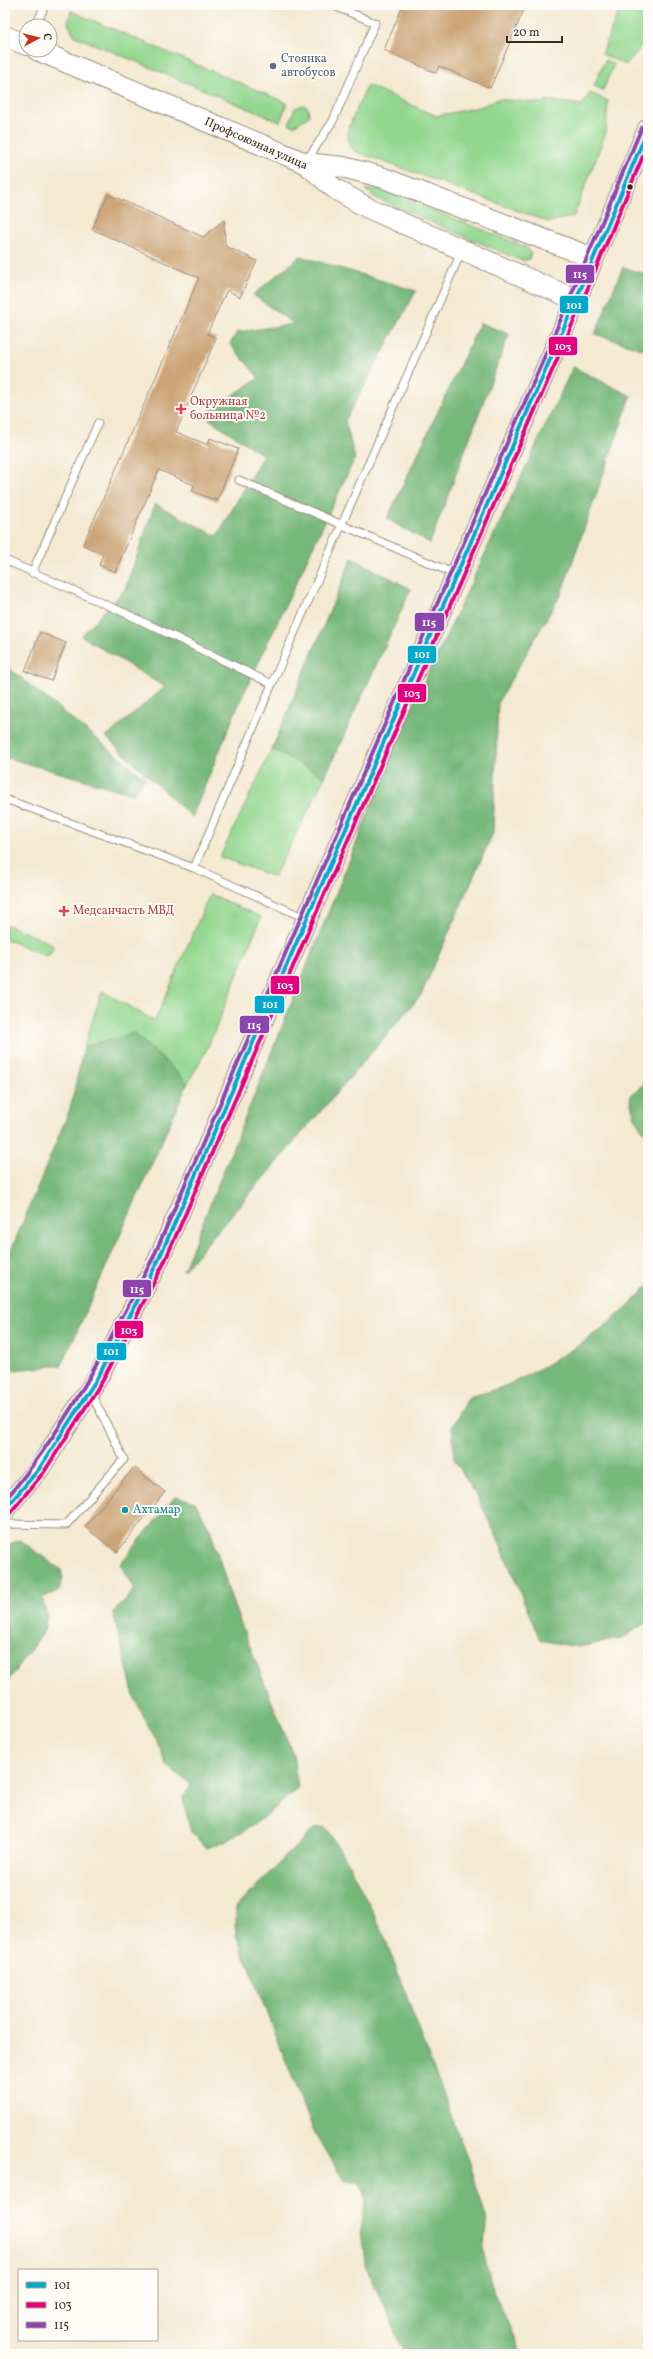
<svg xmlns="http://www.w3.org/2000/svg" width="653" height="2359" font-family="Vollkorn,serif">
  <rect width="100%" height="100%" fill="#fdfcf7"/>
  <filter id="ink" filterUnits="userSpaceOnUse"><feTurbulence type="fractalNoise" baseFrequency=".025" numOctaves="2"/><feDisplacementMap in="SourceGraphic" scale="8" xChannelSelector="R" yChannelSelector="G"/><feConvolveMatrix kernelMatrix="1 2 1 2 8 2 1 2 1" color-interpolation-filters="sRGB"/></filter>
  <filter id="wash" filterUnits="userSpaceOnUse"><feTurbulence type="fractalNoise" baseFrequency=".012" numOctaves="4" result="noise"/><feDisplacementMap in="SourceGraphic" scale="16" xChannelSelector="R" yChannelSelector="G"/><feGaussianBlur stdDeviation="0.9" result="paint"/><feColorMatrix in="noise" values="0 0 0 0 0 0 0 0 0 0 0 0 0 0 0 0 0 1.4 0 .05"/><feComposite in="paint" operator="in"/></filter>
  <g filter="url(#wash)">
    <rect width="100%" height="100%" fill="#f4e9d1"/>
    <g fill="#93d78f" stroke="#678056">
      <path d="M621,5H648C648,40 648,39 626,65L602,54Z"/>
      <path d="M71,11L287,103L280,122L75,36L68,23Z"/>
      <path d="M605,60L614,64L603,90L594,86Z"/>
      <path d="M367,85L436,116L480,107L498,99L542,103L547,100L582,105L590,93L608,101L606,132L574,216L549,222L354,151L349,144L347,132Z"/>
      <path d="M304,105L308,108L309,116L294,126L289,124L295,108Z"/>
      <path d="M380,189L526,247L531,253L529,259L522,261L376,198L366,190Z"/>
      <path d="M272,749L325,777L274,877L220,857Z"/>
      <path d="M210,894L261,917L208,1047L188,1083L134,1033L84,1047L102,991L155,1021Z"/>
      <path d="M5,924L50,943L53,947L50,954L46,956L5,939Z"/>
    </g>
    <g fill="#76b87a" stroke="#58714c">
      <path d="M300,256L416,291L345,421L355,458L238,706L192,817L106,737L165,687L81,636L125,589L155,504L217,536L263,455L203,415L259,378L230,344L237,332L294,324L253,295Z"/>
      <path d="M623,267L648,275V351L595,334Z"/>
      <path d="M480,323L509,334L430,543L387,519Z"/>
      <path d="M573,367L631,396L561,594L498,702L493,833L421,995L183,1271L405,723Z"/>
      <path d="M352,558L411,589L325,777L272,749Z"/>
      <path d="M5,665L145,778L133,794L5,757Z"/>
      <path d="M134,1033L188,1083L62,1365L5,1371V1265L70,1109L84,1047Z"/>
      <path d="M648,1080V1139L636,1120L629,1097Z"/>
      <path d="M648,1285V1622L621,1639L578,1647L540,1640L500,1544L479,1500L454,1459L452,1427L469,1397C483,1393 499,1389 512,1383C561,1359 612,1327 648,1285Z"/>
      <path d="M176,1496L195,1502L210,1529L233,1604L293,1755L298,1787C269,1815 245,1835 206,1848L191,1832L183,1800L190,1783L166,1766L157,1741L144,1718L134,1696L113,1613L135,1589L120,1564Z"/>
      <path d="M20,1540L61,1570L63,1578L59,1591L42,1598L47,1615L44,1631L5,1685V1546Z"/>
      <path d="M325,1827L347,1861L381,1928L467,2158L487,2220L483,2251L491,2283L521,2354H404L365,2262L361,2229L366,2200L360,2183L344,2181L314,2132L236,1935V1907L314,1828Z"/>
    </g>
    <g id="blocks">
      <g fill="#cba375">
        <path d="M403,5H526L490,88L439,66L436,73L384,50Z"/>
        <path d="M108,194L203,237L224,220L225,246L257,261L240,297L227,290L207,334L216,338L176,432L208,445L210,438L238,449L217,501L192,491L194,485L159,470L115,572L99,565L103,554L83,545L199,278L92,229Z"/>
        <path d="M40,632L66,643L51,681L25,671Z"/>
        <path d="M134,1467L165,1492L117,1552L85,1527Z"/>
      </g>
    </g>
  </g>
  <g filter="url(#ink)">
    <use href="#blocks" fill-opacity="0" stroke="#988a78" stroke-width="1"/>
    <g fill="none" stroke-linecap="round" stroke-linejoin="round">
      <defs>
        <g id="service">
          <path d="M36,26L45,5"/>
          <path d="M307,160L333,121L375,23L332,5"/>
          <path d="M239,480L455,574"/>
          <path d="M5,560L127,614L272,684L194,868L305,918"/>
          <path d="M32,573L98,423"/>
          <path d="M272,684L462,250"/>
          <path d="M5,799L194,868"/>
          <path d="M5,1524L66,1525L124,1459L91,1393"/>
        </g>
        <g id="secondary">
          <path d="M5,36L26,45"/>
          <path d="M37,50L305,163L335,189L368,208L576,300"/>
          <path d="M305,163L343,167L381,177L593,258"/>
          <path d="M5,1509L39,1469L98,1377L158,1261L576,300L648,129"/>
        </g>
      </defs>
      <use href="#service" stroke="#988a78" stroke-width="9"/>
      <use href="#secondary" stroke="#988a78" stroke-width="22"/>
      <use href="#service" stroke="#fff" stroke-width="7"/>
      <use href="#secondary" stroke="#fff" stroke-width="20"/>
      <defs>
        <path id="bus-1" d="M5,1509L39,1469L98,1377L158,1261L576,300L648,129"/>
        <path id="bus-2" d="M10,1513L44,1472L103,1380L164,1263L582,302L648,144"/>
        <path id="bus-3" d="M5,1500C67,1427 109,1343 153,1258L570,298L642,127"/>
      </defs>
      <use href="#bus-1" stroke="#fdfcf7" stroke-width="7"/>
      <use href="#bus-2" stroke="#fdfcf7" stroke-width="7"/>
      <use href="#bus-3" stroke="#fdfcf7" stroke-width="7"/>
      <use href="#bus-1" stroke="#00a9ce" stroke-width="4"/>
      <use href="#bus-2" stroke="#e5007d" stroke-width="4"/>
      <use href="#bus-3" stroke="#8e44ad" stroke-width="4"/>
    </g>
  </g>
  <circle fill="#5c6f8a" stroke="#fdfcf7" stroke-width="1.5" cx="273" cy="66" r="4"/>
  <circle fill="#3b2a1e" stroke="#fdfcf7" stroke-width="1.5" cx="630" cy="187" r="3.5"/>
  <g fill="#e0444e" stroke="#fdfcf7" stroke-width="1.5">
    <path d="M179 403h4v4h4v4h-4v4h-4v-4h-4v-4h4z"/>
    <path d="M62 905h4v4h4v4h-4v4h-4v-4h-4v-4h4z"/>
  </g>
  <circle fill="#0f9aa8" stroke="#fdfcf7" stroke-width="1.5" cx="125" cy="1510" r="4"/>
  <g text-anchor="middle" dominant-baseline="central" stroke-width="4" stroke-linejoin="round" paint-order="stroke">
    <g font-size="12" fill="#4e5e75" stroke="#fdfcf7" text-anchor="start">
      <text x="281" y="59">Стоянка<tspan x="281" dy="14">автобусов</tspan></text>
    </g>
    <g font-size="12" fill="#3b2a1e" stroke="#fdfcf7">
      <text transform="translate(256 144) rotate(24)">Профсоюзная улица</text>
    </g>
    <g font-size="12" fill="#be3a42" stroke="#fdfcf7" text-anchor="start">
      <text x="190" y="402">Окружная<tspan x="190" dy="14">больница №2</tspan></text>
      <text x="73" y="911">Медсанчасть МВД</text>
    </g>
    <g font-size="12" fill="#0d838f" stroke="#fdfcf7" text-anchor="start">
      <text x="133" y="1510">Ахтамар</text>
    </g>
  </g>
  <g stroke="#fdfcf7" stroke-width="1.5">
    <rect x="565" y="264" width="30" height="20" rx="4" fill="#8e44ad"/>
    <rect x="559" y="295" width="30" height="19" rx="4" fill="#00a9ce"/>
    <rect x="548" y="336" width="30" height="20" rx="4" fill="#e5007d"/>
    <rect x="414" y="612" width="31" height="20" rx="4" fill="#8e44ad"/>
    <rect x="407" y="645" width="30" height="19" rx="4" fill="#00a9ce"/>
    <rect x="397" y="683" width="30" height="20" rx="4" fill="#e5007d"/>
    <rect x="270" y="975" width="30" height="20" rx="4" fill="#e5007d"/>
    <rect x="254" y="995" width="31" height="19" rx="4" fill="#00a9ce"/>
    <rect x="239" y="1015" width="31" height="19" rx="4" fill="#8e44ad"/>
    <rect x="122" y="1279" width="30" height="19" rx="4" fill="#8e44ad"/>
    <rect x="114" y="1320" width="30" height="19" rx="4" fill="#e5007d"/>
    <rect x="96" y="1342" width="31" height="19" rx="4" fill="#00a9ce"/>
  </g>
  <g font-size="11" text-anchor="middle" font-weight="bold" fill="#fff">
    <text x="580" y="278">115</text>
    <text x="574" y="309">101</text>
    <text x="563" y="350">103</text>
    <text x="429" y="626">115</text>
    <text x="422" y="658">101</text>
    <text x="412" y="697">103</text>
    <text x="285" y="989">103</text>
    <text x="270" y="1008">101</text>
    <text x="254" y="1029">115</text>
    <text x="137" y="1293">115</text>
    <text x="129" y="1334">103</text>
    <text x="111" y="1355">101</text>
  </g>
  <rect width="653" height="2359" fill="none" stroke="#fdfcf7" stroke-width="20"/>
  <rect x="18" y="2269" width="140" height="72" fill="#fdfcf7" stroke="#afa8a0"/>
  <rect x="26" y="2282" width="20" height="6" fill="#00a9ce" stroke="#afa8a0"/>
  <text x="54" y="2289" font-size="12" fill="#3b2a1e">101</text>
  <rect x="26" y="2302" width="20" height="6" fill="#e5007d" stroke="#afa8a0"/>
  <text x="54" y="2309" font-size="12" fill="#3b2a1e">103</text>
  <rect x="26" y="2322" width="20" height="6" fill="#8e44ad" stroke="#afa8a0"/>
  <text x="54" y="2329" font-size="12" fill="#3b2a1e">115</text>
  <g transform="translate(38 38) rotate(83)"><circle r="19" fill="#fdfcf7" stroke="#afa8a0"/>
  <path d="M0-3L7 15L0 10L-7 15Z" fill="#c8321e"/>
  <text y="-6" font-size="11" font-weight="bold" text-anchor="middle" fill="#3b2a1e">С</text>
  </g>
  <path d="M507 36v6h55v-6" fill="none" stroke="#3b2a1e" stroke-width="2"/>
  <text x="513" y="36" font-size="12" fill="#3b2a1e" stroke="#fdfcf7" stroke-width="3" paint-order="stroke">20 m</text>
</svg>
